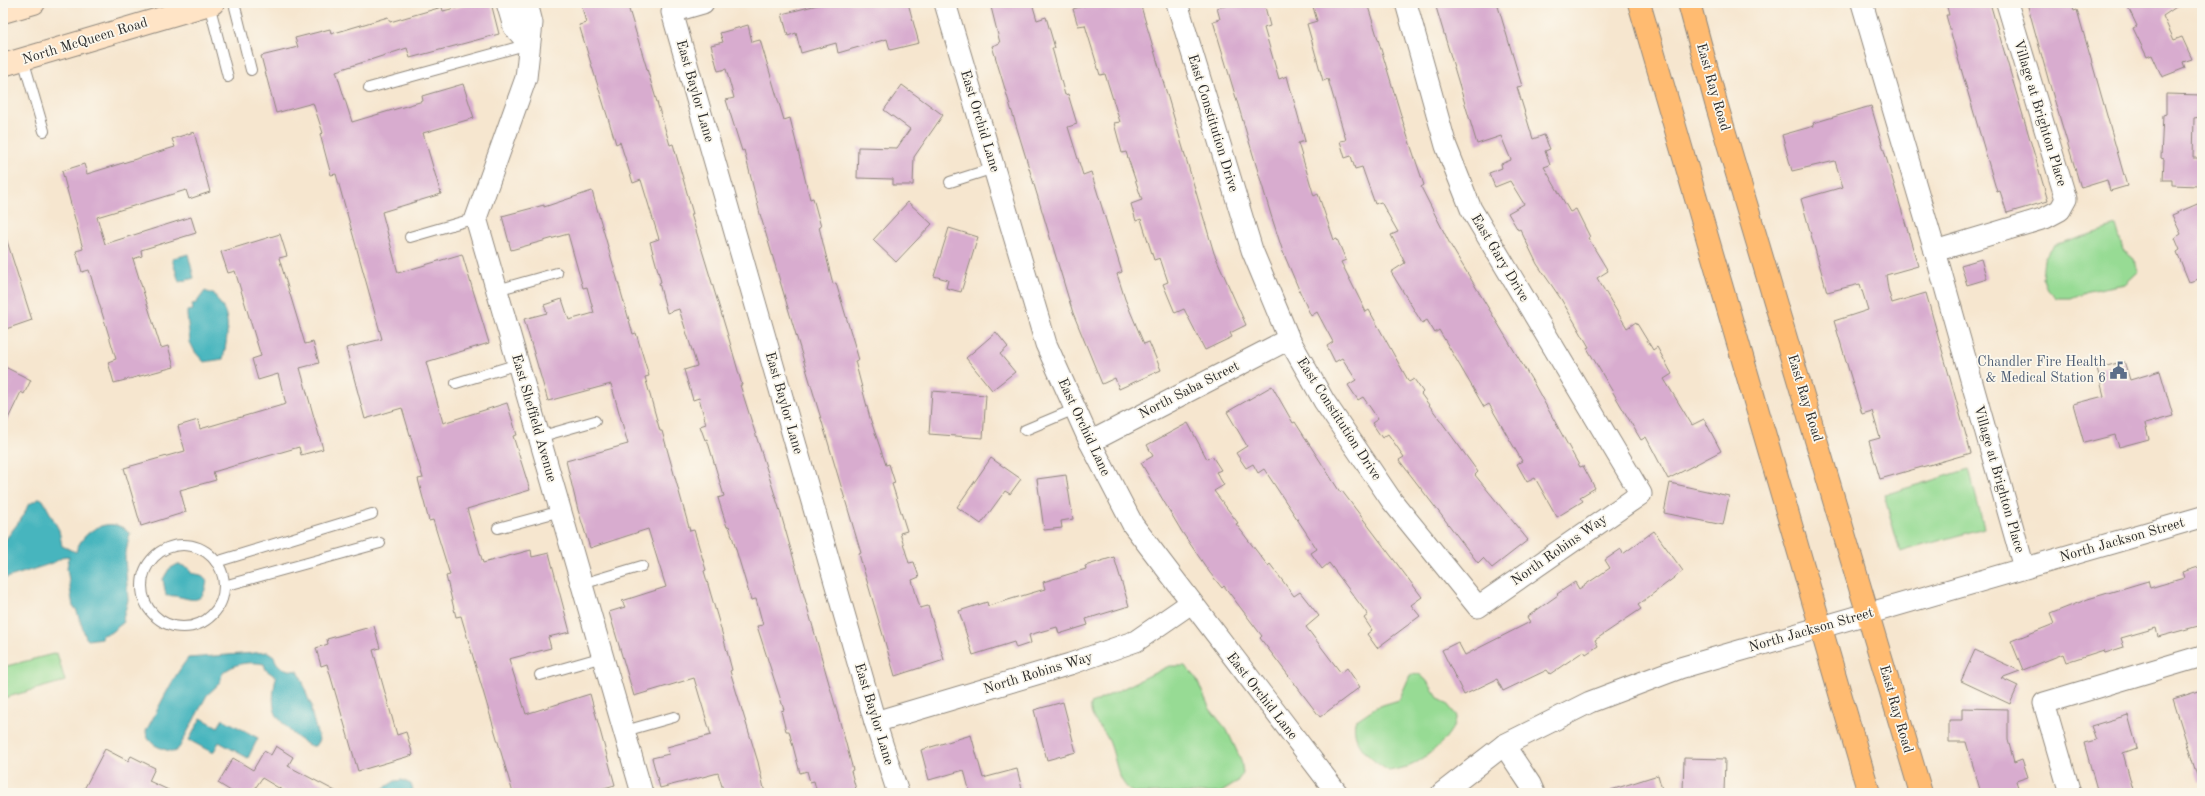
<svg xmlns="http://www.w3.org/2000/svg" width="2205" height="796" font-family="'Old Standard TT',serif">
  <rect width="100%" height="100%" fill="#fbf7ec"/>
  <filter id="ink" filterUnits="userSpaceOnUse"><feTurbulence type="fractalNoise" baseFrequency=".025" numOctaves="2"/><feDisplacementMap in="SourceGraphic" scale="8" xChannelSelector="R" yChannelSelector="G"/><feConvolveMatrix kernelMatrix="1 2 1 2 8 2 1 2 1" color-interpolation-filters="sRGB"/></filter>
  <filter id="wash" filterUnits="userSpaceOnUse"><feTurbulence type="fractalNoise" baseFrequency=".012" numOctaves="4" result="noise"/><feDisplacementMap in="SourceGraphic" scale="16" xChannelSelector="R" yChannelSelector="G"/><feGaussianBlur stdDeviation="0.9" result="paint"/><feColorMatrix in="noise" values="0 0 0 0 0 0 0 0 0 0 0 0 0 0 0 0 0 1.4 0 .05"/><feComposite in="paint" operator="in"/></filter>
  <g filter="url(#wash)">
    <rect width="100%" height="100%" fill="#f6e6cf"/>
    <g fill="#97db94" stroke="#618360">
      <path d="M2116,226L2123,250L2134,259L2138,272L2125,284L2088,291L2071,298H2056L2047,289L2042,277L2044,259L2054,246Z"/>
      <path d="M1969,469L1984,528L1900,552L1884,495Z"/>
      <path d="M57,653L65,681L4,698L3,667Z"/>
      <path d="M1169,666H1185L1195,676L1210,709L1227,730L1241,760L1243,773L1236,783L1220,793H1134C1115,782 1117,757 1108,739C1101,725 1089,720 1091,704Z"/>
      <path d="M1419,674L1426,680L1439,699L1446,703L1457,716C1453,736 1431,754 1414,764C1407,768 1397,769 1389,771C1372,761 1351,744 1355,721L1376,707L1399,700L1410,675Z"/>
    </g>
    <g fill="#46b5be" stroke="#387074">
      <path d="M188,254L194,278L179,282L172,259Z"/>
      <path d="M205,291L215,295C217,300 220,303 223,308C231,321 226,346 223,359L204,362L195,352L190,342L187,315V311L193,310L192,304L196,303Z"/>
      <path d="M40,498L43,500L59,530L62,546L76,552C82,530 111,514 130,533L125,557L128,600L123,619L124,622L110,633L102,635L101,638L88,640L86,638L76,609L73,607L67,568L69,557L65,556L53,563L3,579V543L24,515L28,505Z"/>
      <path d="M178,564L189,568L191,573L201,575L207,581C202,613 185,593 166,596L163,579L169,569Z"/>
      <path d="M268,652L274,656C277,669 287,670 298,671C305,683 305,695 312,706L311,711L319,740L315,746C305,748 281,723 276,714C271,703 274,688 276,677L266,670L264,664C249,661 233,663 222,674L220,683L207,695L179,748L174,752C162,749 147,745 146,731C160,706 171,680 188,658Z"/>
      <path d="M201,718L218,727L223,719L258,738L248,758L219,742L213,753L189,740Z"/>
      <path d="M402,780L411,784L414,793H376L395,781Z"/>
    </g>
    <g id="blocks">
      <g fill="#d8accf">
        <path d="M476,3H491L499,34L410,58L407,48L336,71L352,122L423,101L422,96L463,84L474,118L423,133L441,194L382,212L398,273L462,254L489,343L426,362L443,423L507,403L517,435L513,436L530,490L467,509L483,563L531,550L532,557L549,553L570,632L548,637L551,648L509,659L526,714L590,694L615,785L585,793H513L461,616L456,617L446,576L450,575L433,520L429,521L418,479L423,478L402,408L365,419L346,348L382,339L336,174L331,175L320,134L323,133L313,103L276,113L261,56L298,47L295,38L330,29L331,34L388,17L390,22L442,7L443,11Z"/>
        <path d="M581,3H627L670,145L673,144L680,168L693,214H691L729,339L742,385H740L780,511L845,740L853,770L851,771L857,793H817L814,781L810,782L807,771L800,773L789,731H786L781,711L784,710L757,626L763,625L756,599L751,600L729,526L727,527L718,498L724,496L707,439L705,440L700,426L706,424L699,398L693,400L684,370L697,366L679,309L667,313L659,283L661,282L650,242L659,239L641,180L633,183L620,142L616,144L579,25L586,23Z"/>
        <path d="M825,3H908L919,43L890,50L887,39L838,53L836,43L801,53L796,33L788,36L782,14Z"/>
        <path d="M990,3H1032L1037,20L1046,17L1055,48H1052L1065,95L1068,94L1077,124L1068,127L1083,175L1091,172L1122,272L1117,274L1125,299L1144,344L1149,342L1161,370L1119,389L1115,378L1102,384L1073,313L992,46L1000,43Z"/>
        <path d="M1094,3H1140L1214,253L1246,325L1230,333L1232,337L1205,350L1184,309L1175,313L1163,284L1168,282L1160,258L1154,260L1141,219L1136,221L1131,204L1142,200L1126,152L1122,153L1114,123L1120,122L1105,74L1100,75L1085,25L1078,26L1073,9Z"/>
        <path d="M1236,3H1264L1270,26L1264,28L1279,79L1287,76L1305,141L1298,143L1314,196L1318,194L1334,240L1337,239L1346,260L1341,262L1366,312L1369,310L1409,382L1414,379L1423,392L1421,394L1478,472L1475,475L1528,540L1492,568L1483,558L1478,563L1399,460L1404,457L1388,434L1382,438L1372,423L1378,419L1363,397L1358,400L1348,385L1356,380L1342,358L1335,362L1327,346L1333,342L1317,312L1311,316L1300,292L1283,252L1271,215L1213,21L1220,19L1217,8Z"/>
        <path d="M1312,3H1367L1407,135L1424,185L1421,187L1451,246L1533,382L1580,467L1583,466L1595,488L1580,497L1583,501L1557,517L1535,478L1527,482L1517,464L1522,461L1489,404L1484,407L1439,330L1435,333L1427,320L1422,323L1391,272L1405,263L1391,235L1398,232L1381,202L1375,204L1362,167L1355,169L1351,156L1345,158L1340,141L1346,140L1328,79L1323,81L1307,24L1317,21Z"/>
        <path d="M1449,3H1497L1522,86L1517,87L1533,139L1544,135L1550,149L1545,151L1550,165L1544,167L1570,212L1576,209L1590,237L1588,238L1608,271L1597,278L1627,328L1636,322L1653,350L1657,347L1672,374L1664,379L1692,425L1704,419L1721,451L1668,479L1646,437L1641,440L1587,348L1589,347L1561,299L1537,264L1520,229L1518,230L1508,213L1524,204L1510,181L1495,187L1489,173L1502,168L1501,164L1511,160L1501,136L1477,144L1436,7Z"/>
        <path d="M1946,3H1990L2048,201L2007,213L2000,191L1997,192L1959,62L1946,15H1949Z"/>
        <path d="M2027,3H2071L2074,11L2077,10L2127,186L2110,191L2107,180L2081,188L2049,82Z"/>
        <path d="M2135,3H2182L2163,16L2174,40L2182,37L2192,59L2183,62L2185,68L2162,77L2152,55L2147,57L2133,28L2137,26L2128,7Z"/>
        <path d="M748,25L752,42L760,40L784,120L790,118L810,199L813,198L821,227H819L833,284L836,283L859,360L855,361L870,418L886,465L889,464L895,483L892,484L907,531L900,533L909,563L914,562L919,577L912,580L920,608L928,606L944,660L895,676L859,554L861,553L760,214L744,150L742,151L726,100L734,98L726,69L718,71L711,45L723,42L720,33Z"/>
        <path d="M902,85L943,115L914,157L913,185H893V179L857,178L858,147L897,148L910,129L884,110Z"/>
        <path d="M2166,94L2202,95L2200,117L2194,118L2193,158H2199L2198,186L2172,185V180H2163L2164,159L2161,158L2163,115L2166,114Z"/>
        <path d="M1871,106L1918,266L1886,275L1888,289L1892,303L1926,293L1971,453L1880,479L1869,441L1880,438L1872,411L1862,414L1834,321L1868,310L1860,284L1827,292L1801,199L1843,187L1835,161L1792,171L1782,135L1814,126L1813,123Z"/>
        <path d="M194,132L210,192L189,199L186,190L97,217L105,244L191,217L196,233L141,250L142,256L133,259L161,348L168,346L174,367L114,383L108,362L116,359L89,270L82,272L76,251L83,249L62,171L84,164L87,174L175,147L172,139Z"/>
        <path d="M592,191L633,334L636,333L649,376L645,377L660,431H662L690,531L694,530L706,570L704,571L721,629L732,670L730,671L758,762L765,793H724L718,773L660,788L652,758L669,754L667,747L711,735L694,678L634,696L609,612L625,607L622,601L666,587L648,529L590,548L578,510L566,461L628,444L611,384L548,401L524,319L547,313L544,305L562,299L569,320L594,313L587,287L583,288L568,234L511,250L502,216L544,205V207Z"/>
        <path d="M908,202L932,224L896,262L873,240Z"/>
        <path d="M2202,202V278L2189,282L2177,252L2180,250L2175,238L2181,234L2172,215Z"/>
        <path d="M949,228L978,237L961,292L946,288L948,280L934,276Z"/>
        <path d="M280,234L287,256L279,258L305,344L313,342L319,363L300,368L323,449L301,455L299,447L213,472L216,480L180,490L186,512L141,526L124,468L185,451L178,426L198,420L200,429L286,404L278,374L258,380L252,359L261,356L235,271L228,273L221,252Z"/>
        <path d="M3,238H6L32,320L3,330Z"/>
        <path d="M1981,259L1987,279L1967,285L1961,265Z"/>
        <path d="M996,332L1008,347L1000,354L1015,372L992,390L966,358Z"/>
        <path d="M2124,361L2130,380L2160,371L2173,416L2145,424L2149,439L2119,447L2115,435L2084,443L2073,404L2104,396L2097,369Z"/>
        <path d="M3,366L31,380L24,394L21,392L3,429Z"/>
        <path d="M1272,386L1293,423L1295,422L1340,492L1342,491L1422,597L1411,605L1420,616L1377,648L1367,634L1372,630L1364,618L1368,615L1329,563L1322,569L1311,553L1317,549L1264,469L1258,473L1253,464L1246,468L1236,453L1247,446L1227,412Z"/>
        <path d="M932,391L986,395L983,438L929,434Z"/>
        <path d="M1188,423L1207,459L1212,456L1221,470L1216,472L1224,485L1214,491L1238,523L1236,524L1268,566L1270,564L1294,596L1300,592L1319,616L1306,627L1341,673L1347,668L1360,687L1320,717L1260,638L1262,636L1224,586L1222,588L1210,573L1182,532L1141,463L1153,456L1147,445Z"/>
        <path d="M991,458L1021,479L1010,494L1005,491L981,524L957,507Z"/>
        <path d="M1066,475L1073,519L1061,521L1062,528L1044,530L1037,479Z"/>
        <path d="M1670,483L1729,496L1723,525L1664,513Z"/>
        <path d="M1654,531L1683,571L1638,605L1641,609L1595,640L1598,646L1586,654L1584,651L1550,674L1547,670L1503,691L1497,679L1464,695L1442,650L1458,642L1465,655L1530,622L1527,617L1558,595L1557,594L1575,582L1579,589L1610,568L1605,560L1621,549L1623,554Z"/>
        <path d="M1114,557L1129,606L1086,619L1088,625L1059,634L1057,627L1029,635L1031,643L1016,648L1014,642L973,655L959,611L987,602L988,606L1045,589L1043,582L1086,569L1085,566Z"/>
        <path d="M2202,566V625L2158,637L2156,628L2121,638L2124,647L2105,653L2104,650L2066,662L2063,654L2023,670L2011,641L2054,624L2050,614L2088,599L2148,581L2150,588L2184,578L2182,572Z"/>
        <path d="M374,626L380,648L373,650L397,735L406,732L413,755L358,771L327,664L321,666L316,648L328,644L327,639Z"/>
        <path d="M1975,650L2020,671L2001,678L2018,686L2010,704L1961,681Z"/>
        <path d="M2202,690V781L2199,782L2173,699Z"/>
        <path d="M1063,702L1076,752L1047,760L1034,710Z"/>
        <path d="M1962,708L2008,709V740L2014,762L2022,759L2028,777L2016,781L2020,793H1981L1966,742H1949V720H1962Z"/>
        <path d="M2128,715L2137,748L2123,753L2134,793H2098L2084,743L2096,740L2091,726Z"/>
        <path d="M971,735L983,778L1017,769L1023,793H970L964,770L929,780L921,750Z"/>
        <path d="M276,746L293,757L288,766L339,793H287L262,778L252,793H234L218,783L233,758L253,770L264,751L271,755Z"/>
        <path d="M105,749L128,761L131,756L155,768L149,781L175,793H82Z"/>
        <path d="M1684,758L1725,759L1724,793L1683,792Z"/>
        <path d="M1658,775L1663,793H1611V790Z"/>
      </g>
    </g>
  </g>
  <g filter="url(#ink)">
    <use href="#blocks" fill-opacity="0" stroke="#90887d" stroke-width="1"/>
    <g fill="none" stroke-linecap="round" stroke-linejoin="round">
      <defs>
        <g id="service">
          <path d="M234,3L251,70"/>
          <path d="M209,4L228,77"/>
          <path d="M23,59L44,131"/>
          <path d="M369,88L529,44"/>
          <path d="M950,182L994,168"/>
          <path d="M410,237L476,218"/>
          <path d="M497,290L557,273"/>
          <path d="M456,383L518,364"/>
          <path d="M1025,430L1075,409"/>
          <path d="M539,437L595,421"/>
          <path d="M498,528L561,511"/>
          <circle cx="183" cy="586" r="41"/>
          <path d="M216,562L372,514"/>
          <path d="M582,584L642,566"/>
          <path d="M224,586L380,543"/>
          <path d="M540,675L603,657"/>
          <path d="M625,731L674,717"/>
        </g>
        <g id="minor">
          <path d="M507,3L514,27L529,44"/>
          <path d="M527,3L532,23L526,78L476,218L642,793"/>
          <path d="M703,3L672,12L875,722L898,793"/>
          <path d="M945,3L1046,344L1090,442L1133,525L1337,793"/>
          <path d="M1177,3L1252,250L1289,339L1324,401L1392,501L1478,607L1641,494L1471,209L1446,146L1406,3"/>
          <path d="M1862,3L1935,251L2024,568"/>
          <path d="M1935,251L2045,218L2060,210L2066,199L2007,3"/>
          <path d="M1090,442L1289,339"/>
          <path d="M875,722L1070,664L1136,641L1191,603"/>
          <path d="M1504,745L1530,784L1534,793"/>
          <path d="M1442,793L1504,745L1590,702L1680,668L2202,517"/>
          <path d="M2070,793L2044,703L2202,656"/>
        </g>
        <g id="secondary">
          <path d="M3,12L34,3"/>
          <path d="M3,65L213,3"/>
        </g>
        <g id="primary">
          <path d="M1639,3L1869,793"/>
          <path d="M1689,3L1716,103L1921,793"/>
        </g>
      </defs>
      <use href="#service" stroke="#90887d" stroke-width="12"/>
      <use href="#minor" stroke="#90887d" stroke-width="23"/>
      <use href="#secondary" stroke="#90887d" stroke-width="24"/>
      <use href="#primary" stroke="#90887d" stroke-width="24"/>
      <use href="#service" stroke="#fff" stroke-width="10"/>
      <use href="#minor" stroke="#fff" stroke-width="21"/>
      <use href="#secondary" stroke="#ffe4c6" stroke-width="22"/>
      <use href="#primary" stroke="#ffbb71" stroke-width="22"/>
    </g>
  </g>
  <defs>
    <symbol id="civic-bare" viewBox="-9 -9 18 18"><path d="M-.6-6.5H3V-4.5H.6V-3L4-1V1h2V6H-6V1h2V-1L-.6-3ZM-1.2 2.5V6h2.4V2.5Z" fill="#5c6f8a" stroke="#fbf7ec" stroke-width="2.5" paint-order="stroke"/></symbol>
  </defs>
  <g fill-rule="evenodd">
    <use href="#civic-bare" x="2106" y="358" width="25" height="25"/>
  </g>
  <g text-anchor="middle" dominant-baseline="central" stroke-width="3.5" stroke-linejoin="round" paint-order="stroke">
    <g font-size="14" fill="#2b2b2b" stroke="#fbf7ec">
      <text transform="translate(85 41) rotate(-17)">North McQueen Road</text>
      <text transform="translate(1713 87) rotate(74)">East Ray Road</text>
      <text transform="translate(695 91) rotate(74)">East Baylor Lane</text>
      <text transform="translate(2040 113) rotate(73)">Village at Brighton Place</text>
      <text transform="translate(980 121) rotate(73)">East Orchid Lane</text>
      <text transform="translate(1213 123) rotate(73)">East Constitution Drive</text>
      <text transform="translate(1500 258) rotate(59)">East Gary Drive</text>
      <text transform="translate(1189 390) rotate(-27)">North Saba Street</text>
      <text transform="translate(1805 398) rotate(73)">East Ray Road</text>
      <text transform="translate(784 403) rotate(74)">East Baylor Lane</text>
      <text transform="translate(534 418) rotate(74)">East Sheffield Avenue</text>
      <text transform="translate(1339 419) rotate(57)">East Constitution Drive</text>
      <text transform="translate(1084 427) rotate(65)">East Orchid Lane</text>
      <text transform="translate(1999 479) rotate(74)">Village at Brighton Place</text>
      <text transform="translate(2122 540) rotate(-16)">North Jackson Street</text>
      <text transform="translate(1559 550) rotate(-35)">North Robins Way</text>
      <text transform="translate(1811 630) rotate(-16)">North Jackson Street</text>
      <text transform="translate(1038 673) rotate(-17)">North Robins Way</text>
      <text transform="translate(1262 696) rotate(52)">East Orchid Lane</text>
      <text transform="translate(1896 709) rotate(74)">East Ray Road</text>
      <text transform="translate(874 714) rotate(73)">East Baylor Lane</text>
    </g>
    <g font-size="14" fill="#4e5e75" stroke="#fbf7ec" text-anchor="end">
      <text x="2106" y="362">Chandler Fire Health<tspan x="2106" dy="16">&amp; Medical Station 6</tspan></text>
    </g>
  </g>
  <rect width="2205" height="796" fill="none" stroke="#fbf7ec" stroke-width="16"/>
</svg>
